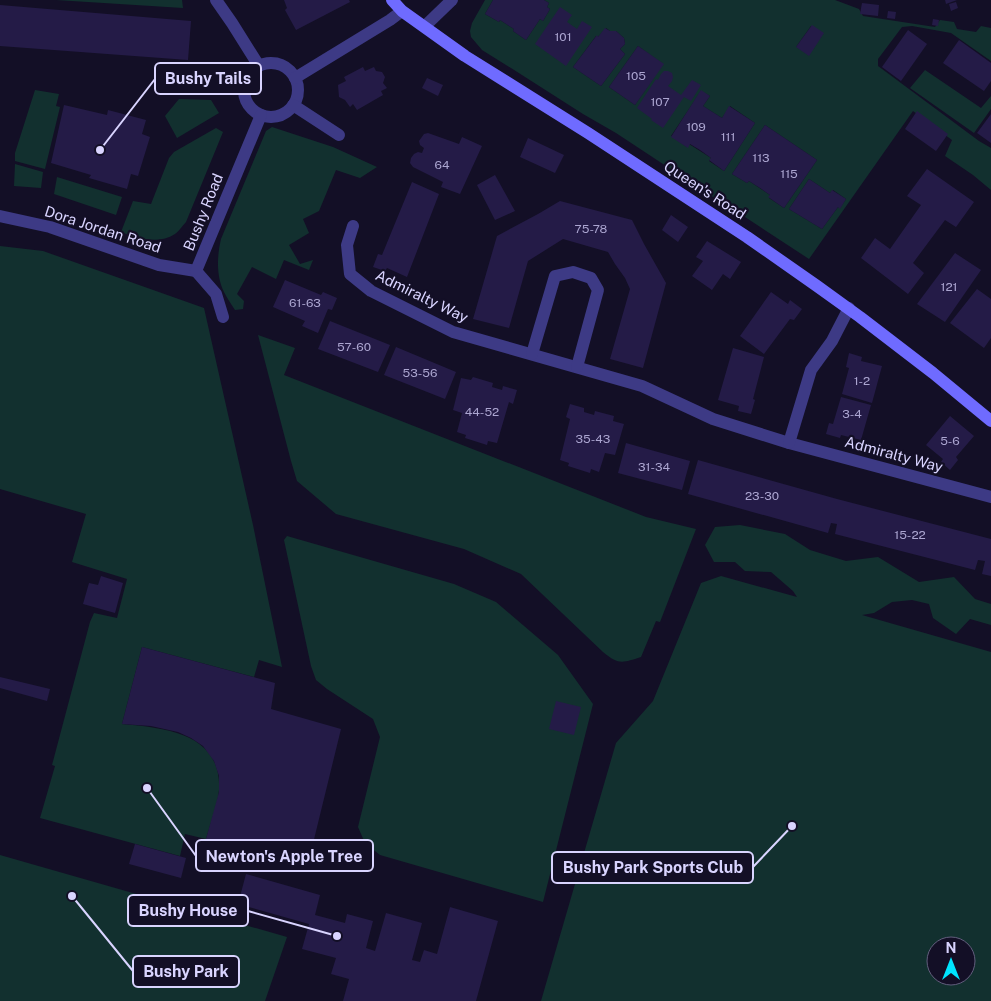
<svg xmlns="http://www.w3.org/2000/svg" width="991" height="1001" font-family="'Public Sans',sans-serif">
  <rect width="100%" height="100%" fill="#130f26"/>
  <g fill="#12302f" fill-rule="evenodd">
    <path d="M56,0H182L183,8Z"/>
    <path d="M485,0H493L485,14L499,22L500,20L514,29L513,31L526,40L540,19L543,21L550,9L547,7L549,3L544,0H835L859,9L863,16L935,27L940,20L954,22L957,29L976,32L981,26L991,28V61L951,33L912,26L902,27L878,59V66L979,141L991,148V190L973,175L945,156L952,140L913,111L809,259L742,215L713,197L616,133L583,114L511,68L482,50L471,37L470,31L472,23ZM811,26L823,34L796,47ZM606,28L610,31H616L624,38L625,44L620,49L625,54L601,86L573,67L596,36L598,37ZM638,46L663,64L635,105L609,87ZM701,91L710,96L703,106L722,118L730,106L755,123L724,171L709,161L711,158L689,144L687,147L671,136ZM765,125L817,160L784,208L769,198L770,195L749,181L747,183L732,174ZM809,179L830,193L833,190L846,199L840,208L838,207L822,229L789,209Z"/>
    <path d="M925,70L981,108L991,96V109L974,133L910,88Z"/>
    <path d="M35,90L59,94L56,106L60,107L45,169L15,161V153Z"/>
    <path d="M179,99L211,100L219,113L177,138L165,116Z"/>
    <path d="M272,127L333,147L377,167L360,178L336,170L319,211L303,219L309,233L289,245L300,264L313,260L309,270L284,260L276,279L252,267L237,294L244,301L243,309L235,310C231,304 227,298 224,292C216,276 217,256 221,239L266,131Z"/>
    <path d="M216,128L223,132L186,222C182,226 179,231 175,234C158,245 138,238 121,232L133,201L151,204L169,158L174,152Z"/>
    <path d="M15,164L43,172L41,188L14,186Z"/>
    <path d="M57,177L122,197L116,215L54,194Z"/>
    <path d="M0,246L43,251L204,308L253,525L282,667L259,660L254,677L142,647L122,724C165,728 222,733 219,790C218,803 210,825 206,839L185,834L180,856L40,818L55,766L52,765L90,622L94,613L117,618L127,579L72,562L86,514L0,489Z"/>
    <path d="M258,335L295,348L284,375L646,517L696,529L660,622L656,621L641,657C622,663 619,665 603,652L521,574L464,549L336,514L297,481L291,461Z"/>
    <path d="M740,525L785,534L810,550L846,561L878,557L919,582L954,577L975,599L991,604V625L970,619L956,634L933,618L929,604L912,600L892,602L874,613L862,615L991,652V1001H541L616,743L653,701L701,583L721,576L797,597L793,591L771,572L745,571L735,562H714L705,545L715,527ZM936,946H966V976H936Z"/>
    <path d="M287,536L454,584L496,602L558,655L593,704L543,902L380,855L365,843L358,827L380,737L373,719L327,689L316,680L311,666L284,540Z"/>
    <path d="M0,855L287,937L265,1001H0Z"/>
  </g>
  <g fill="#241b47">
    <path d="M284,0H349L350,2L296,30L285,10L287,8Z"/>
    <path d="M493,0H544L549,3L547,7L550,9L543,21L540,19L526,40L513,31L514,29L500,20L499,22L485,14Z"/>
    <path d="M945,0H957L946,4Z"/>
    <path d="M956,2L958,8L951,11L949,4Z"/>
    <path d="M862,3L879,5L878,16L860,14Z"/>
    <path d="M0,5L191,21L188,60L0,46Z"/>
    <path d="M560,7L572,15L567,22L577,29L582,21L592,27L566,66L535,44Z"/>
    <path d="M888,11L896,12L895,19L887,18Z"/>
    <path d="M933,19L939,20L938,26L932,25Z"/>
    <path d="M812,25L824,33L809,56L796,47Z"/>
    <path d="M605,28L610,31H616L624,38L625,44L620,49L625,54L601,86L573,67L597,35L598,37Z"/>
    <path d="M908,30L927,44L901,81L882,67Z"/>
    <path d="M959,40L991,63V81L984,91L943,63Z"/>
    <path d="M638,46L664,64L635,105L609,87Z"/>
    <path d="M363,67L365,71L374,67L376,71L382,72L385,77L383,83L387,88L381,91L383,95L357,110L353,104L350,107L345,100L339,97L338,85L346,81L344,77Z"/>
    <path d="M664,71H668L672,73L673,77L672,81L668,86L681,95L692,80L701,85L691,101L684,97L663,128L651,120L652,119L637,108L656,79L658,80L661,74Z"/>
    <path d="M427,78L443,85L438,96L422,88Z"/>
    <path d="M701,90L710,96L703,106L722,118L729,106L755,123L724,171L709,160L711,158L700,150L690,144L688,148L671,137Z"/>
    <path d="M64,105L107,115L108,110L146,120L142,134L150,137L138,176L131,174L127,189L89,178L91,175L51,163Z"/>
    <path d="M917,111L948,134L936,151L905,129Z"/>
    <path d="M991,114V143L977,133Z"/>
    <path d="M765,125L817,160L784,208L768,197L770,195L760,188L749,181L747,183L732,174Z"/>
    <path d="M428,133L459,144L462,137L482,146L460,194L441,187L443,182L413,167L410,163L411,158L414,154L418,152L422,153L424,148L420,145L419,141L424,134Z"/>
    <path d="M528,138L564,155L555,173L520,157Z"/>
    <path d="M927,169L974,202L956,227L945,220L913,263L924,273L908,294L861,258L875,238L890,249L921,205L907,196Z"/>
    <path d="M495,175L515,211L495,220L477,185Z"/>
    <path d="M809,179L830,193L832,190L846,199L840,209L838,207L822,229L789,209Z"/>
    <path d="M412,182L439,194L407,277L387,268L385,271L373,267L378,254L382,255Z"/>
    <path d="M560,201L632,220L644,244L666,283L643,368L610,359L630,289L625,278L615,264L608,252L563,239L528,261L509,328L473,319L497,236L538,214Z"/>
    <path d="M671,215L688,227L678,242L662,230Z"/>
    <path d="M707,241L741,262L730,279L723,274L712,290L692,276L703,261L696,257Z"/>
    <path d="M955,253L981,270L945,322L917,304Z"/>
    <path d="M285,280L321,295L323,292L337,298L332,310L328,309L318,333L302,326L305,321L273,307Z"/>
    <path d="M977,289L991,299V338L984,348L950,323Z"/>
    <path d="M771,292L788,304L790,300L802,309L794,320L790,319L764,354L740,336Z"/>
    <path d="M330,321L390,345L378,372L318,349Z"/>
    <path d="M396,347L456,372L445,399L384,375Z"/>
    <path d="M733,348L764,357L753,399L755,400L751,414L738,411L739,406L718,400Z"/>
    <path d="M849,353L862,357L861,361L882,366L872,403L842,394L849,368L846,367Z"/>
    <path d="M473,377L493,383L492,387L502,390L503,386L517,390L513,404L509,402L497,443L488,441L487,445L465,438L466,435L457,432L462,413L453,410L461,378L471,380Z"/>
    <path d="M841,397L871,405L861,440L841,435L840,438L826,434L829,423L833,424Z"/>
    <path d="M570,404L584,408V412L594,415L595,411L614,416L613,421L624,424L615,455L605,453L599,472L591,469L590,473L568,466L569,463L560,460L570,419L566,417Z"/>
    <path d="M950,416L974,436L956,457L958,460L950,470L941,462L943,459L926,445Z"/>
    <path d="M626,443L690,461L682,490L618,473Z"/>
    <path d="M698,460L837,499L991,539V576L982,574L985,561L978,560L975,570L835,534L837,524L831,523L828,533L688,494Z"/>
    <path d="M101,576L123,583L115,613L83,604L89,583L98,585Z"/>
    <path d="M142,647L275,683L271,709L341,729L308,864L206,839L219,792V776L214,761L203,746L191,738L178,732L151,726L122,724Z"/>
    <path d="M0,677L50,689L47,701L0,688Z"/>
    <path d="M556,701L581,707L574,735L549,729Z"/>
    <path d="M135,844L186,858L181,878L129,864Z"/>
    <path d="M246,874L320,895L315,915L345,923L347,914L373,921L366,948L375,951L386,913L422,923L412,960L420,962L424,950L437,954L450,907L498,921L476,1001H343L349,979L331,974L336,958L302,949L309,924L238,904Z"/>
  </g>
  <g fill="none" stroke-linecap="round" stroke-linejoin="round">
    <g stroke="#3d3a85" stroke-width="12">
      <path d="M216,0L232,23L259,66"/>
      <path d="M425,26L452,0"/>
      <circle cx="271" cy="90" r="27"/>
      <path d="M295,78L390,20L402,11"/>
      <path d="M293,105L339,135"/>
      <path d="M0,216L50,227L159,265L196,271"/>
      <path d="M353,226L347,245L350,274L371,291L453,332L642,386L713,419L789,443L991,497"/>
      <path d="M223,317L216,294L196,271L261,115"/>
      <path d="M532,354L555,276L573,272L591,278L598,290L577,367"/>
      <path d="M789,443L811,370L832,341L849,308"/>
    </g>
    <path stroke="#6f6bff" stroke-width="12" d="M392,0L402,11L465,56L588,133L747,237L817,286L860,317L933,373L991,421"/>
  </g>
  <g text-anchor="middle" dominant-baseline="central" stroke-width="4.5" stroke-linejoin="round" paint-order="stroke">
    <g font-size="12" fill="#aca6d1">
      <text x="563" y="37">101</text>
      <text x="636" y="76">105</text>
      <text x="660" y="102">107</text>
      <text x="696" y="127">109</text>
      <text x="728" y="137">111</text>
      <text x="761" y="158">113</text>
      <text x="442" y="165">64</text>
      <text x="789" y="174">115</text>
      <text x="591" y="229">75-78</text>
      <text x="949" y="287">121</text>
      <text x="305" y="303">61-63</text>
      <text x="354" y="347">57-60</text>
      <text x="420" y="373">53-56</text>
      <text x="862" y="381">1-2</text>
      <text x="482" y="412">44-52</text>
      <text x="852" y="414">3-4</text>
      <text x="593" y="439">35-43</text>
      <text x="950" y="441">5-6</text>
      <text x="654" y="467">31-34</text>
      <text x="762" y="496">23-30</text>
      <text x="910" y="535">15-22</text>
    </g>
    <g font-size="15" fill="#d9d4ff" stroke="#130f26">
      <text transform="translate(705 190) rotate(33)">Queen's Road</text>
      <text transform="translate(203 212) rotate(-68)">Bushy Road</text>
      <text transform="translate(103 229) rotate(18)">Dora Jordan Road</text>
      <text transform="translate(422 296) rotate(26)">Admiralty Way</text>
      <text transform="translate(894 454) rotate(15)">Admiralty Way</text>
    </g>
  </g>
  <path fill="none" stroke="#d9d4ff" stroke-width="2" d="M100 150L155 79M147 788L196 856M792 826L753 867M337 936L248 911M72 896L133 971"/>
  <g fill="#d9d4ff" stroke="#130f26" stroke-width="2">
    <circle cx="100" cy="150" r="5"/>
    <circle cx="147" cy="788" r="5"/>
    <circle cx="792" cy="826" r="5"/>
    <circle cx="337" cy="936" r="5"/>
    <circle cx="72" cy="896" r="5"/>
  </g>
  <g fill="#130f26" stroke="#d9d4ff" stroke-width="2">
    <rect x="155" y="63" width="106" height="31" rx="5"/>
    <rect x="196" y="840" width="177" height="31" rx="5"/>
    <rect x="552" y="852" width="201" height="31" rx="5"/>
    <rect x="128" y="895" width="120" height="31" rx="5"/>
    <rect x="133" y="956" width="106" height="31" rx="5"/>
  </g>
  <g font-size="16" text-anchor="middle" font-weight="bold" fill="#d9d4ff">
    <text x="208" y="84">Bushy Tails</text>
    <text x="284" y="862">Newton's Apple Tree</text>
    <text x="653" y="873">Bushy Park Sports Club</text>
    <text x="188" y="916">Bushy House</text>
    <text x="186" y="977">Bushy Park</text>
  </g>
  <g transform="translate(951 961)"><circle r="24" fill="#130f26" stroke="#625e7d"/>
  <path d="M0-4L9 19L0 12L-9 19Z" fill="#00e5ff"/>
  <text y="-8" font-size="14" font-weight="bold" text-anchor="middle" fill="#d9d4ff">N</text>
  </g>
</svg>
